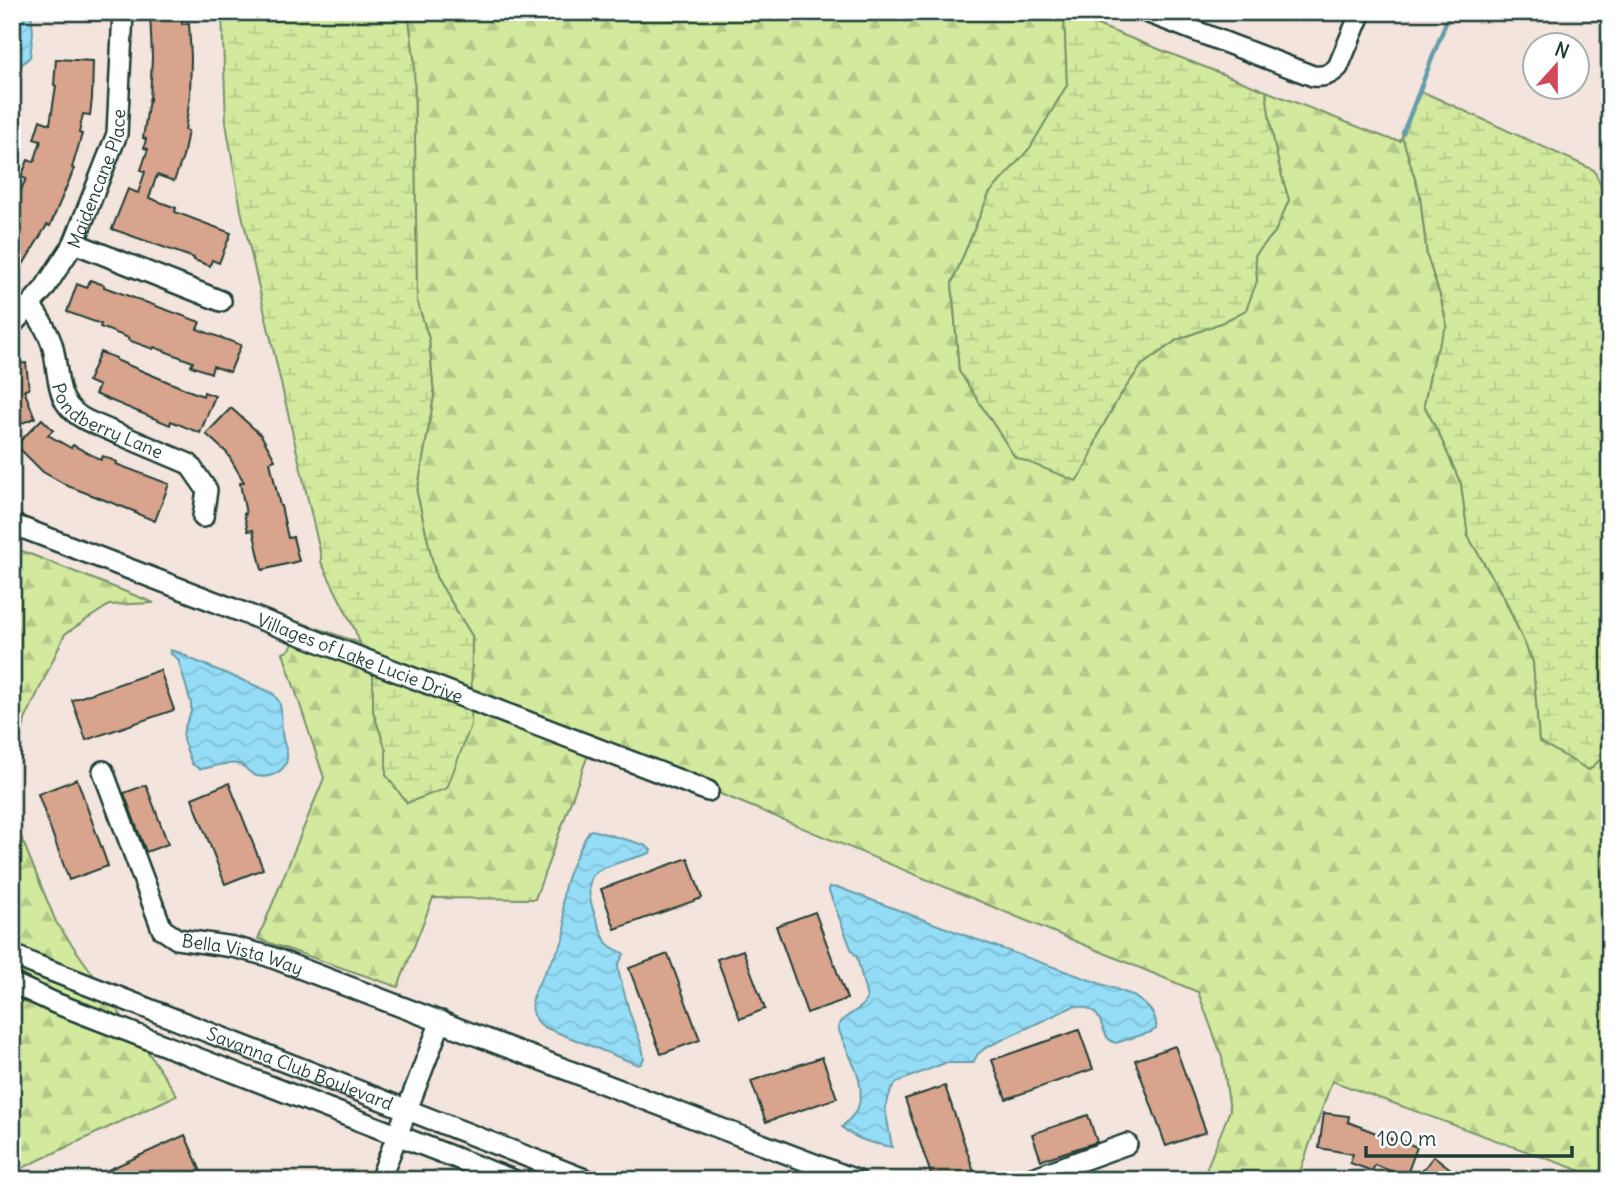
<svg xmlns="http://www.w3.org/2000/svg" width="1622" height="1192" font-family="Delius,sans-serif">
  <defs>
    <pattern id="forest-firs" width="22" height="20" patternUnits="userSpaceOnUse" patternTransform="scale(1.75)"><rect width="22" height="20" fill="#d2e99e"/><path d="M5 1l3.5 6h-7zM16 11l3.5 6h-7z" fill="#b4c989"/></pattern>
    <pattern id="wetland-marsh" width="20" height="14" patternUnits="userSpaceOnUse" patternTransform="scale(1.75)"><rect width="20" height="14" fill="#d2e99e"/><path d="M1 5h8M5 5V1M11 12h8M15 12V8" fill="none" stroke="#b4c989"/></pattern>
    <pattern id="water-waves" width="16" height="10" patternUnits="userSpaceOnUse" patternTransform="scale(1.75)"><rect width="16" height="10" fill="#95ddf7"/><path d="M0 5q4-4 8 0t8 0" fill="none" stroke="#80bfd4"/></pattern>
  </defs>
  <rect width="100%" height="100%" fill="#f3e4dd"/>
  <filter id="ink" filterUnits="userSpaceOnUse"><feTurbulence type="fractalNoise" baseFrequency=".0143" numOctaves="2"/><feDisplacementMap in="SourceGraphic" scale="14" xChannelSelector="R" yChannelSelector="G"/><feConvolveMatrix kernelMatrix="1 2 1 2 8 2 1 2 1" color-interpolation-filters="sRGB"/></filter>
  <g filter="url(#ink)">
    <g fill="url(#forest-firs)" stroke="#789369" stroke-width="2">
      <path d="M408,12H1064L1067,85L1030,148L989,194L952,283L959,371L1015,457L1087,465L1100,431L1119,397L1142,365L1177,340L1223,322L1257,281L1255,255L1275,232L1289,200C1277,164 1270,128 1266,91L1387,138L1400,141L1402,136L1420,195L1427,256L1440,295L1447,325L1433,360L1424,405L1440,436L1461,484L1468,536L1505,600L1533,662L1539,741L1589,770L1610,750V1180H1606L1332,1081L1297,1180H1202L1230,1110L1222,1057L1198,992L733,799L592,744L535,899L433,898L398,987L258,939L324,778L283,653C294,651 297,633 300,622L360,643L373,676V711L386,750V775L471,725L472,636L436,577L417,493L434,396L429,339L417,301L414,58Z"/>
      <path d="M12,547L154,603L109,605L65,634L25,720L12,781Z"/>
      <path d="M12,815L56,922L97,980L12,945Z"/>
      <path d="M12,963L113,1004L126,1022L58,995L12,974Z"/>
      <path d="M12,992L143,1045L177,1095L14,1172L12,1169Z"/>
    </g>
    <g fill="url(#wetland-marsh)" stroke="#789369" stroke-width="2">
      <path d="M222,12H408L414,58L417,301L429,339L434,396L417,493L436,577L472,636L471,725L447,788L407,803L386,775V750L373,711V676L354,628L321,562V556L241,210L226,123Z"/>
      <path d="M1064,12L1266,91C1270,128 1277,164 1289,200L1275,232L1255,255L1257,281L1246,310L1223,322L1177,340L1142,365L1119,397L1100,431L1087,465L1076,481L1015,457L959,371L952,283L989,194L1030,148L1067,85Z"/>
      <path d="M1421,91L1594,170L1608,201L1610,212V339L1608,351L1610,358V750L1589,770L1539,741L1533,662L1505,599L1468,536L1461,484L1440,436L1424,405L1433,360L1447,325L1440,295L1427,256L1420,195L1402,136Z"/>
    </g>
    <g fill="url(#water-waves)" stroke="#669da9" stroke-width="2">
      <path d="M12,12H31L33,32L30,57L21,65L12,62Z"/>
      <path d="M170,650L181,653L191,659L271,692C285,703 280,716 282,732C282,740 286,746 287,754C289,770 271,779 257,776C249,774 246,766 238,764C226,761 212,768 200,769L192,764L183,740L184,729L191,712V703L178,659L171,654Z"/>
      <path d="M592,830L638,843L646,846L651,850L650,853C636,858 609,864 598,871C577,882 599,926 606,942L610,946L624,954L618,965L619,974L630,1014L642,1046L644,1058L641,1064L638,1065L544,1027C512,1005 554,964 563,940C569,926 561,912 563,897C564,878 580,848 589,831Z"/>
      <path d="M829,887L840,888L975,939L1132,995C1145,1004 1158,1012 1156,1029L1151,1032L1116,1043C1095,1037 1111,1007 1074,1006L985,1048L977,1055L973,1063H945L897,1082L891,1090L885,1108L892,1147C875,1144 855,1140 842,1127C847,1121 854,1116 857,1109C870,1082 845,1053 838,1027C845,1012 860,1014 867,998L857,957L852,951L829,891Z"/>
    </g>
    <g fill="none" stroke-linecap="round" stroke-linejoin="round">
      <path stroke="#669da9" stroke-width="4.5" d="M1403,133L1450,12"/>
    </g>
    <g fill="#d8a48d" stroke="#1f3d34" stroke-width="2">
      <path d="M150,12H181L182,24L189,23L191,57L190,97L185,130L188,131L183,157L174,181L157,175L149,198L176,208L175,212L231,233L219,263L212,260L210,266L194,260V258L112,229L128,189L138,193L145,172L141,170L148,149L144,148L146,139L143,138L149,99L150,100L152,57Z"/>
      <path d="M56,59L93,61L92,99L90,115L83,114L79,133L82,134L72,168L74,169L50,226L47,225L12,283V209L26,179L21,177L28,160L34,162L41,141L34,139L40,120L50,124L56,86L54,85Z"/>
      <path d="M90,280L104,285V287L200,322L197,329L241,345L230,372L213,366L211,373L191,366L193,362L154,347L153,349L128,340L129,338L100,327L101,324L67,312L77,284L87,288Z"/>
      <path d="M100,352L116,358V360L190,391L203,396L204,392L215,396L200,433L171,421L170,425L95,394L99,386L88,381Z"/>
      <path d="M12,362L13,364L26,363L29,389L24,390L35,418L12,427Z"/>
      <path d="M231,408L261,435L275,460L270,462L280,506H281L288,538L293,537L299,561L262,570L253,530L248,531L244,514H246L240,483L244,482L227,453L206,434Z"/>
      <path d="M42,419L53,430L48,435L71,448L73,445L101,460L103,456L117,462L116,464L169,484L155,521L135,513L136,512L68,486L43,472L16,445Z"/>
      <path d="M160,670L174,710L86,740L72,700Z"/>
      <path d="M77,779L108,866L69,880L38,794Z"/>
      <path d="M229,783L263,869L225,884L192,798Z"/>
      <path d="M146,785L168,844L146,852L124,793Z"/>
      <path d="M688,858L702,898L615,929L601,889Z"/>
      <path d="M815,912L847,999L807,1013L776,926Z"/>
      <path d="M743,950L765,1009L740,1019L717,959Z"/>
      <path d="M668,954L700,1040L661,1054L629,968Z"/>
      <path d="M1079,1030L1093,1069L1006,1099L992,1060Z"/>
      <path d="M1175,1046L1206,1132L1166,1146L1135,1060Z"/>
      <path d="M822,1057L837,1098L766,1122L751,1081Z"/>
      <path d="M945,1086L974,1172L951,1180H933L905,1099Z"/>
      <path d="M1324,1113L1349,1116L1348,1122L1394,1140L1395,1138L1417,1147L1406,1177L1375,1165L1372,1171L1350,1163L1353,1154L1319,1148Z"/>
      <path d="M1088,1115L1097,1142L1041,1160L1032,1134Z"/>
      <path d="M185,1135L202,1174L188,1180H86Z"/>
      <path d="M1434,1156L1453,1171L1446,1180H1415Z"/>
    </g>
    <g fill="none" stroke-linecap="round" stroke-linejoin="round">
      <defs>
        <g id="minor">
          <path d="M1146,12L1313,76C1324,77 1330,75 1338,67L1361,12"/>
          <path d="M74,243L221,301"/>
          <path id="s1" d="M30,305C39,317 47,329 52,344C61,376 52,404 88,421L189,464L207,490L203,517"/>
          <path id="s2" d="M12,325L44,289L74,243L117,134L123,12"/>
          <path id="s3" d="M12,524L708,791"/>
          <path id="s4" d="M103,771L162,929L177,939L233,947L268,956L856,1180"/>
          <path id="s5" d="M12,954L31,963L587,1180"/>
          <path d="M12,983L55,1003L513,1180"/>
          <path d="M380,1180L441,1021"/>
          <path d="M1027,1180L1127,1144"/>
        </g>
      </defs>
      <use href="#minor" stroke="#1f3d34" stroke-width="24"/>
      <use href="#minor" stroke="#fff" stroke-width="19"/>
    </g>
  </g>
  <g text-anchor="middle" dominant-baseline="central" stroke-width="5" stroke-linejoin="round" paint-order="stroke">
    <g font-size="18" fill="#1f3d34" stroke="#fff">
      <text stroke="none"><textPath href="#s2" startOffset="172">Maidencane Place</textPath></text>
      <text stroke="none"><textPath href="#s1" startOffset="150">Pondberry Lane</textPath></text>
      <text stroke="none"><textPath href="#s3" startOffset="373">Villages of Lake Lucie Drive</textPath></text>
      <text stroke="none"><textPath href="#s4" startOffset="254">Bella Vista Way</textPath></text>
      <text stroke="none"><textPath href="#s5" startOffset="310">Savanna Club Boulevard</textPath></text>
    </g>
  </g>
  <rect width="1622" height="1192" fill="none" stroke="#fff" stroke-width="42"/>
  <rect x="21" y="21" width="1580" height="1150" fill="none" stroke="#1f3d34" stroke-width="2.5" filter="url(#ink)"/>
  <g transform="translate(1556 66) rotate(21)"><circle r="33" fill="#ffffff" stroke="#a5b1ae" stroke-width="2"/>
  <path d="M0-5L12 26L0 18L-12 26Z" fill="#d1495b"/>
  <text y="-10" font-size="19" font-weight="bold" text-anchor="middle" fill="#1f3d34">N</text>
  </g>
  <path d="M1366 1146v10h206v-10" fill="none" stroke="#1f3d34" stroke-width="3.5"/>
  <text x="1377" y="1146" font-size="21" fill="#1f3d34" stroke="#ffffff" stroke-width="5" paint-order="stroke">100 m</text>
</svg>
